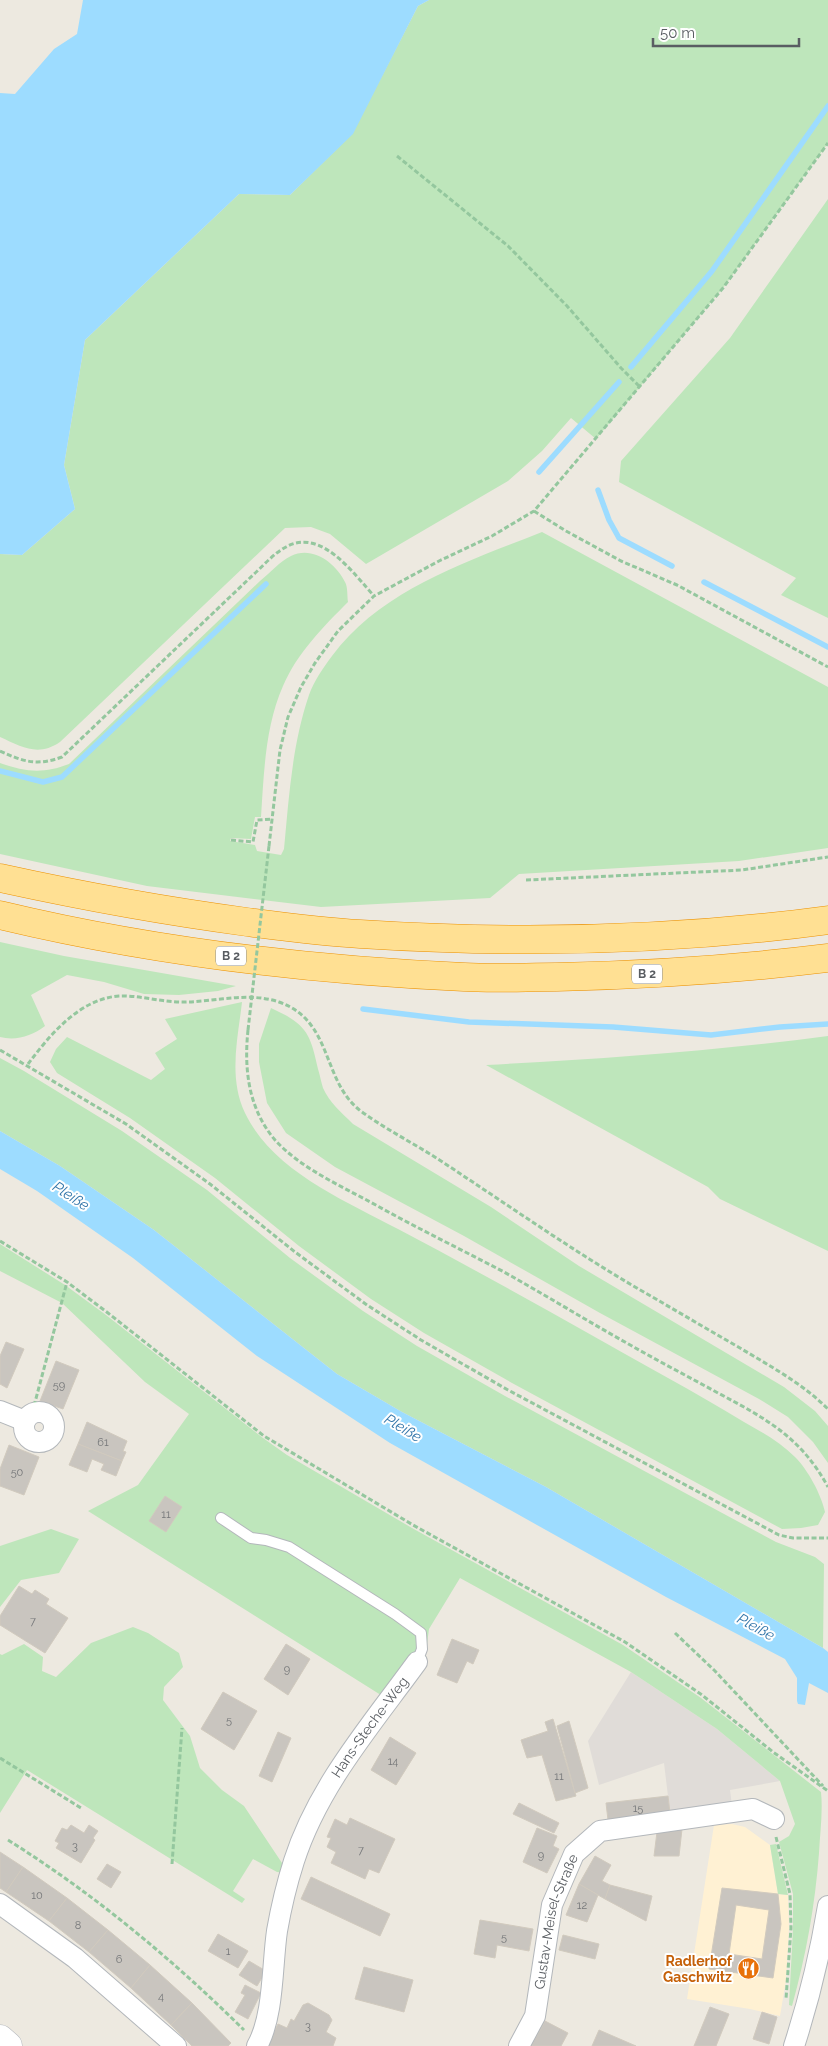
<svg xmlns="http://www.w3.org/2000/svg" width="828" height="2046" font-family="Raleway,sans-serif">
  <rect width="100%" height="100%" fill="#ede9e0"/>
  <path fill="#fff1d3" d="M732,1824L745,1827L770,1845L778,1894L788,1895L789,1928L786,1980L780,2016L750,2009L687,1999L714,1825Z"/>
  <path fill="#e0dcd8" d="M631,1672L717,1729L780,1781L730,1790L732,1806L670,1813L664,1763L599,1785L588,1741Z"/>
  <g fill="#bee6bb">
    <path d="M429,0H828V143L723,288L596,439L571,418L542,451L508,481L366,564L330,534L311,527L285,528L60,742C38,757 22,747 0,737V554L22,555L75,509L64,465L85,340L239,194L290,195L352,134L418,6Z"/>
    <path d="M828,199V618L781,595L796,578L619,482L621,461L730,338Z"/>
    <path d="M542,532L828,687V848L739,861L519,874L490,898L321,907L147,886L0,854V763C26,772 43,774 69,764L260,581C270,573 280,561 291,556C312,545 336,563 345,582C348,587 347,596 348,602C324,626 297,653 283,686C265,727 264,773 261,817H255L251,839L231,838L230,841L255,845L257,851L281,855L284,849C289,797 292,745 309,695C314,681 323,668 332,656C382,589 467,562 542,532Z"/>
    <path d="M0,942L64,956L236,986L218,991L179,995L144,994L104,982L67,975L31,995L45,1026C32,1036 16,1041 0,1037Z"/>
    <path d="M242,1002C238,1038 228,1077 245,1113C273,1171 344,1200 398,1229C489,1277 579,1328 668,1378C694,1392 719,1407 744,1422C762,1432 781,1443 795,1457C808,1470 821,1494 825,1512L818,1525L801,1528L782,1529L512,1383L424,1333L371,1299L299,1246L215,1178L130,1118L57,1073L50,1062L56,1049L67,1037L151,1080L165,1069L155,1053L177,1039L165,1019Z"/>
    <path d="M271,1008C306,1024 310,1032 318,1069C320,1075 321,1082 323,1088C329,1102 342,1113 353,1124L491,1207L579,1266L784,1387L815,1411L828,1426V1463L813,1442L788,1417L759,1399L600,1313L464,1236L335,1167L286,1133L267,1103L259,1062V1044Z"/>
    <path d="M828,1036V1251L720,1199L708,1187L486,1065C600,1059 714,1051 828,1036Z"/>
    <path d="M0,1058L24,1071L122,1131L207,1190L290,1258L363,1311L417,1346L505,1396L776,1542L815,1557L824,1564L823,1648L546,1487L402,1412L337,1374L154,1230L60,1166L0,1131Z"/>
    <path d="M0,1244L65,1285L106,1315L263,1438L287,1455L412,1528L623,1645L701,1698L821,1792C823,1812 820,1833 819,1853C815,1906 806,1955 792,2006L789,2005L793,1928V1894L779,1842L789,1836L795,1824L780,1781L717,1729L631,1672L460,1578L429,1629L424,1666L384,1697L88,1511L138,1485L189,1414L145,1382L62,1303L0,1271Z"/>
    <path d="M51,1529L79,1539L59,1573L21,1580L0,1607V1546Z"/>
    <path d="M133,1627L148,1633L179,1653L183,1667L164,1687L163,1700L190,1736L200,1768L222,1790L244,1806L286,1869L285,1873L277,1872L253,1859L233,1891L245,1899L242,1903L27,1770L0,1813V1654L2,1655L24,1644L43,1657L42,1671L56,1677L91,1643Z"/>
    <path d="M776,1844L788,1895L778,1894L770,1845Z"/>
  </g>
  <g fill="#9ddcff">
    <path d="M83,0H429L418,6L353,134L290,195L239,194L85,340L64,465L75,509L22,555L0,554V93L15,94L54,49L77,34Z"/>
    <path d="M0,1131L60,1166L154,1230L337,1374L402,1412L546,1487L823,1648L828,1652V1693L809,1683L805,1705L798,1704L797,1701V1678L785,1659L666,1597L390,1443L257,1356L133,1258L37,1191L0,1169Z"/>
  </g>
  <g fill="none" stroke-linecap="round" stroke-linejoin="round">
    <g stroke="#9ddcff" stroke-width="5.5">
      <path d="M631,367L712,271L828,106"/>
      <path d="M539,472L619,382"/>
      <path d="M598,490L609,520L619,538L672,566"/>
      <path d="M704,582L828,647"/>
      <path d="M0,771L43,782L62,777L266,584"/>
      <path d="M363,1009L469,1022L613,1027L711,1035L780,1027L828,1024"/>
    </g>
  </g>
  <g fill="#c9c5bf" stroke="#d1cabe" fill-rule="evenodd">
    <path d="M6,1342L24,1349L7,1388L0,1384V1356Z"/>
    <path d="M56,1361L79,1370L63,1409L40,1401Z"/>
    <path d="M87,1422L127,1441L123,1451L126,1452L122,1461L78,1444Z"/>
    <path d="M78,1444L122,1461L116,1476L101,1470L104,1464L92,1459L87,1472L69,1465Z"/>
    <path d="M9,1445L39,1457L24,1495L0,1486V1469Z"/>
    <path d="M165,1496L182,1507L166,1532L149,1521Z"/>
    <path d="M19,1586L32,1594L35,1590L49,1599L46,1604L68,1618L45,1653L0,1625V1616Z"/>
    <path d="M452,1639L479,1650L473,1664L467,1661L457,1683L437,1675Z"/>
    <path d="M286,1644L310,1659L288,1695L264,1679Z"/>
    <path d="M223,1692L257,1711L234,1750L201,1729Z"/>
    <path d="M553,1719L576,1796L556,1801L542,1755L527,1758L521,1740L548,1731L545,1722Z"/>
    <path d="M569,1721L588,1788L575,1793L557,1726Z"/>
    <path d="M278,1732L291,1738L272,1782L259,1776Z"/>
    <path d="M390,1737L416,1753L396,1785L371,1770Z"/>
    <path d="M668,1796L670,1813L608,1820L606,1803Z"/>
    <path d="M519,1803L559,1823L554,1833L513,1814Z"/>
    <path d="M350,1818L395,1839L379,1873L369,1869L365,1879L331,1863L336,1852L327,1847L331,1838L327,1837L335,1819L347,1825Z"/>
    <path d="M71,1825L84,1833L89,1825L98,1831L93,1838L95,1840L81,1863L56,1848L59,1843L55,1841L62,1828L67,1830Z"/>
    <path d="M537,1828L557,1836L553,1846L559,1849L547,1873L523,1862Z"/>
    <path d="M682,1829L679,1856H654L657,1832Z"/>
    <path d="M0,1852L23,1867L6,1892L0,1888Z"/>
    <path d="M595,1856L611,1865L602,1881L610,1885L605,1899L579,1884Z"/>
    <path d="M107,1864L121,1872L111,1888L97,1879Z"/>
    <path d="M23,1867L67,1898L49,1921L6,1892Z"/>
    <path d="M311,1877L390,1914L380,1936L301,1899Z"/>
    <path d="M579,1884L598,1895L587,1922L566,1915Z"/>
    <path d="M610,1885L652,1896L646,1921L605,1899Z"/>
    <path d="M722,1888L778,1894L781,1924L773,1978L709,1969ZM736,1905L769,1910L762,1959L729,1954Z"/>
    <path d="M67,1898L108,1930L89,1952L49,1921Z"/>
    <path d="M480,1920L533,1929L529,1951L497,1945L495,1958L474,1954Z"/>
    <path d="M108,1930L150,1965L131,1988L89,1952Z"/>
    <path d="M218,1934L248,1951L238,1968L208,1951Z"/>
    <path d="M563,1935L599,1944L595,1959L559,1950Z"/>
    <path d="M249,1961L266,1971L257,1986L239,1975Z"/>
    <path d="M150,1965L192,2003L171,2025L131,1988Z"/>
    <path d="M364,1967L413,1980L404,2012L355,1999Z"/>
    <path d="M245,1985L261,1993L248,2019L235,2012L245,1995L241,1993Z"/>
    <path d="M192,2003L231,2043L228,2046H192L171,2025Z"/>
    <path d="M308,2003L329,2015L332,2020L326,2032L336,2038L333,2046H267L278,2024L287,2028L291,2019L294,2021L303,2005Z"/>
    <path d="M710,2007L729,2014L716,2046H694Z"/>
    <path d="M762,2012L777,2017L769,2044L753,2039Z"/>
    <path d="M545,2021L568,2033L561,2046H531Z"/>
    <path d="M599,2030L636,2046H592Z"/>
  </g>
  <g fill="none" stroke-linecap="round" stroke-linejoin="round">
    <defs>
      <path id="service" d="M221,1518L251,1538L266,1540L289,1547L395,1614L421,1633L422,1649L417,1662"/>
      <g id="minor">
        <path d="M0,1411L25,1421"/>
        <circle cx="39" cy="1427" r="15"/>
        <path d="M0,1904L75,1958L176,2046"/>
        <path id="s1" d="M257,2046C274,2016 272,1965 277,1931C281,1908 287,1883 294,1861C318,1786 372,1724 417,1662"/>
        <path id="s2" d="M519,2046L535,2016L552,1905L574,1854L600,1831L753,1809L774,1819"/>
        <path d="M794,2046C809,2000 820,1954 828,1906"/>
      </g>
      <path id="secondary" d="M0,2039L8,2046"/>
      <g id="trunk">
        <path d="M0,878C82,896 164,911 247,922C285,927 322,932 360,934C515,944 673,941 828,920"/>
        <path d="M0,915C150,951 310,970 464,977C495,979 526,977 557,977C648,975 738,969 828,958"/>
      </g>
    </defs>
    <use href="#service" stroke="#b3b7bb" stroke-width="12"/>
    <use href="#minor" stroke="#b3b7bb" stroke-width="22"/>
    <use href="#secondary" stroke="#b4b8be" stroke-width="29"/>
    <use href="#trunk" stroke="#ec9100" stroke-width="29"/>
    <g stroke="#94c79e" stroke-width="3" stroke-dasharray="5 2.5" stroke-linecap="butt">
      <path d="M397,156L508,246L567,306L621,368L640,387"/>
      <path d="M534,511L566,531L621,561L677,585L828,667"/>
      <path d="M0,751C24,762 37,766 62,757L253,575C263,566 274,553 286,547C321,527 354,574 374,596"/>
      <path d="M231,840L253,842L257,820L272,819"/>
      <path d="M269,846L280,750L288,717L301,687L315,663L338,631L374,596L439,561L492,536L534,511L723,288L828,143"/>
      <path d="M526,880L742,870L828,857"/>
      <path d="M248,1030C244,1069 248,1108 275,1140C302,1170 348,1189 383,1209C423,1231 464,1251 504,1272C547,1296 589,1322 632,1346C660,1362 689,1377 718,1393C765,1418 801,1437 828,1487"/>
      <path d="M0,1050L126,1124L210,1184L295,1252L367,1305L421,1340L508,1390L779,1535L793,1538H828"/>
      <path d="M28,1064C50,1035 79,999 119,996C140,995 164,1003 187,1002C217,1001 250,992 279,1002C334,1021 321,1082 362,1112C387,1130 415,1144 441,1161C508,1205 573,1251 642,1291C675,1310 707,1329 740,1348C770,1366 803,1384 828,1409"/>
      <path d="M0,1241L67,1282L108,1313L264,1436L413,1525L625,1642L702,1695L773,1752L828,1791"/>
      <path d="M34,1406L67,1282"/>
      <path d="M675,1633L715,1671L823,1786"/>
      <path d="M0,1758L81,1808"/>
      <path d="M776,1837L790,1894L791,1928L786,1999"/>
      <path d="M8,1840C94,1894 171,1958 244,2030"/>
      <path d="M172,1864L182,1728"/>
    </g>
    <use href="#service" stroke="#fff" stroke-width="10"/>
    <use href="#minor" stroke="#fff" stroke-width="20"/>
    <use href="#secondary" stroke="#fff" stroke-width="28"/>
    <use href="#trunk" stroke="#ffe093" stroke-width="28"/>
    <path stroke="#94c79e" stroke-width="3" stroke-dasharray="5 2.5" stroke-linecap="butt" d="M248,1030L269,846"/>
  </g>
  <defs>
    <symbol id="restaurant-disc" viewBox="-11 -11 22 22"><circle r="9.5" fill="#e8710a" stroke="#fff"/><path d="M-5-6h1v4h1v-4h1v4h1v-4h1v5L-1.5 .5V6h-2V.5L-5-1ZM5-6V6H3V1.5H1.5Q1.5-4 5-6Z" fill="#fff"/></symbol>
  </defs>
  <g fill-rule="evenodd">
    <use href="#restaurant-disc" x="736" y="1956" width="25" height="25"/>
  </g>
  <g text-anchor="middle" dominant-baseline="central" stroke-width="4" stroke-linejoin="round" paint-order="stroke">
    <g font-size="11" fill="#757779">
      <text x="59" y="1385">59</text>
      <text x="103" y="1442">61</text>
      <text x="17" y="1472">50</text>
      <text x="166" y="1514">11</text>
      <text x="33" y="1621">7</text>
      <text x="287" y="1669">9</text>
      <text x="229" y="1720">5</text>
      <text x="393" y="1761">14</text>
      <text x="559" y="1776">11</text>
      <text x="638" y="1808">15</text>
      <text x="75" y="1846">3</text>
      <text x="361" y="1850">7</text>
      <text x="541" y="1855">9</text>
      <text x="37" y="1895">10</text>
      <text x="582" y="1905">12</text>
      <text x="78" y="1925">8</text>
      <text x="504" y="1937">5</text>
      <text x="228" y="1951">1</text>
      <text x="119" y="1959">6</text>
      <text x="161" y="1996">4</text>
      <text x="308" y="2026">3</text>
    </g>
    <g fill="#fff" stroke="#8b8e91" stroke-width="1">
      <rect x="216" y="946.5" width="30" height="19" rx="4"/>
      <rect x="632" y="964.5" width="30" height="19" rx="4"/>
    </g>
    <g font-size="12" font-weight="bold" fill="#595d62">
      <text x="231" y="956">B 2</text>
      <text x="647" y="974">B 2</text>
    </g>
    <g font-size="14" fill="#595d62" stroke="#fff">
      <text stroke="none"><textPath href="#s1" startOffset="344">Hans-Steche-Weg</textPath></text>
      <text stroke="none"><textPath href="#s2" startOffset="131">Gustav-Meisel-Straße</textPath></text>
    </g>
    <g font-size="14" font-weight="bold" fill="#c56008" stroke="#fff" text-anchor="end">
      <text x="732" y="1961">Radlerhof<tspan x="732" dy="16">Gaschwitz</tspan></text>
    </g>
    <g font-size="15" font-style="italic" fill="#3678ab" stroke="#fff">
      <text transform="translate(71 1196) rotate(33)">Pleiße</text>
      <text transform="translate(403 1428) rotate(31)">Pleiße</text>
      <text transform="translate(756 1627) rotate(29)">Pleiße</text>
    </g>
  </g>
  <path d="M653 38v8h146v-8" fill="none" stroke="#595d62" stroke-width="2.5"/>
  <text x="660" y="38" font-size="15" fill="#595d62" stroke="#ffffff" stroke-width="4" paint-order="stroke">50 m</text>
</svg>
